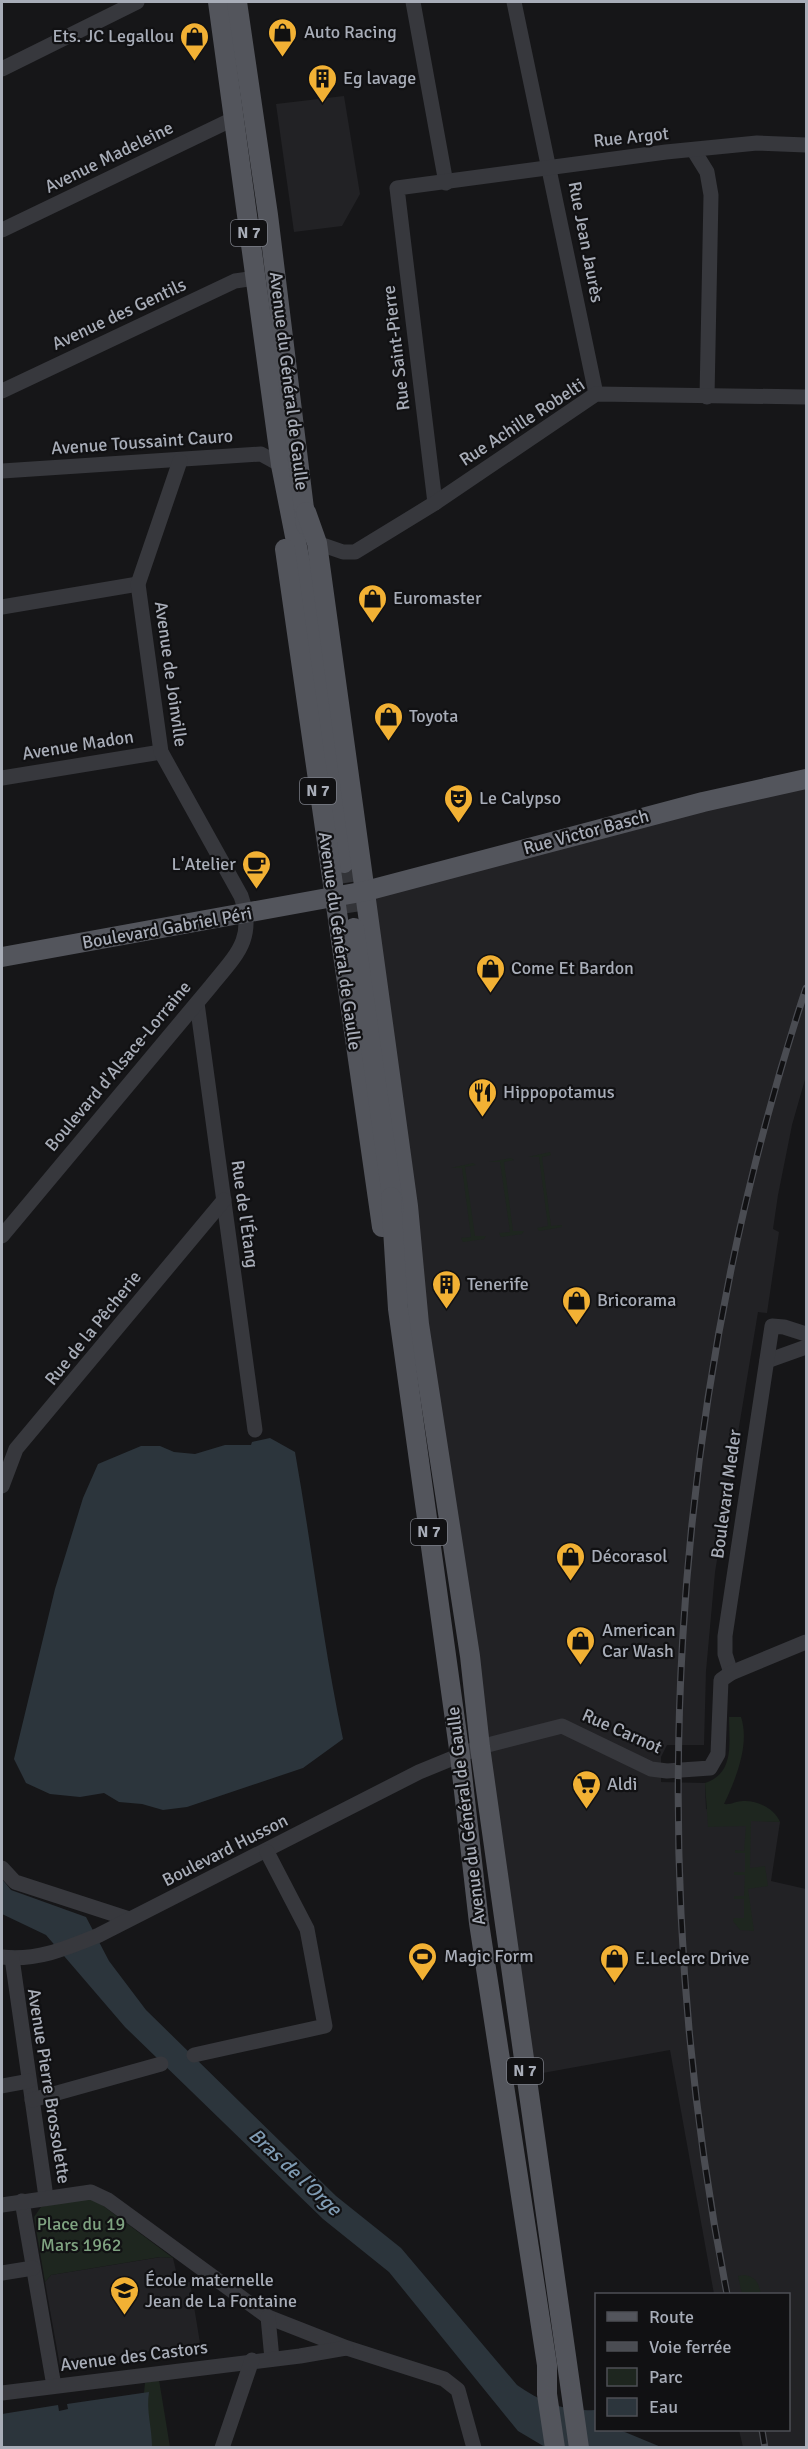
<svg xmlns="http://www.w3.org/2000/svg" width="808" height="2449" font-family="Signika,sans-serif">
  <rect width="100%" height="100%" fill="#161618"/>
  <g fill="#222225">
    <path d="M344,96L360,194L342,226L294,232L276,104Z"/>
    <path d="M806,778V1076L792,1125L778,1195L773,1229L779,1232L767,1313L758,1312L715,1572L706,1671L704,1745H667L661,1757V1782L705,1783L706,1809L751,1820L780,1822L771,1881L806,1889V2447H743L739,2430H788V2294H714L670,2050L526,2076L366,891Z"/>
    <path d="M161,2257L173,2258L179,2284L190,2282L200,2343L60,2366L45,2282L51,2275Z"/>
  </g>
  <g fill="#1e261f">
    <path d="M550,1152L551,1155L542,1157L551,1226L562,1225V1227L539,1231L537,1228L548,1226L539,1157H528Z"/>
    <path d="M511,1158L514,1160L504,1162L513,1231H524L522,1234L501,1237L499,1233L510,1232L500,1162H489Z"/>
    <path d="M473,1163L476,1165L465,1167L475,1236H486L484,1239L463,1242L461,1238L471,1237L462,1168H451Z"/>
    <path d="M729,1717H741C750,1744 736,1779 724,1804C731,1805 736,1801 743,1801C757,1800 775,1809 780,1822L751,1821L750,1868L765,1866L768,1886L748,1889L754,1931L740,1930L733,1921L734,1918H744V1899H734V1896H744L745,1875H734V1872H745V1853H735V1850L744,1851L746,1826L708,1827L705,1783C735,1773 729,1743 729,1717Z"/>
    <path d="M86,2198L98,2202L173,2258L160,2257L51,2275L45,2282L34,2217L41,2207Z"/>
    <path d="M745,2275C757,2278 758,2283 761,2294H742L738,2276Z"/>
    <path d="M159,2380L170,2447H146L142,2414L145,2383Z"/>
  </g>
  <g fill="#2c353c">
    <path d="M270,1438L295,1452C312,1548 323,1644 343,1739L303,1768L187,1807L163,1810L142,1804L119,1802L104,1793L80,1797L50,1794L26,1783L14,1759L55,1589L83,1498L98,1464L141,1446H160L174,1452L195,1454L225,1445H251L252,1442Z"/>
    <path d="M2,1879L11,1890L86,1917L109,1961L146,2010L336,2196L401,2248L517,2385C541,2402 565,2412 595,2410L596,2430H620L661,2447H545L518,2431L389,2272L323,2219L125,2027L46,1935L2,1914Z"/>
    <path d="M149,2392C146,2411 152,2427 152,2447H2V2414L58,2405L59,2411L68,2409L67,2404Z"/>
  </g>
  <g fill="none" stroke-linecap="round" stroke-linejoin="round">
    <path stroke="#333438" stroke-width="20" stroke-dasharray="20 10" stroke-linecap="butt" d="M344,863L354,928"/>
    <g stroke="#37383d" stroke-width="15">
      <path d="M413,2L446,183"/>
      <path d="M514,2L596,394"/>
      <path d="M2,69L137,2"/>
      <path d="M694,151L707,172L711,195L707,397"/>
      <path d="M2,230L233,119"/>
      <path d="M2,391L235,281L256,278"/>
      <path d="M2,471L261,454L281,465"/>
      <path d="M435,503L397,188L666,152L757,143L806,145"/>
      <path d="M317,543L343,552H355L435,503L596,394L806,397"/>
      <path d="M2,607L138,584"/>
      <path d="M2,778L161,752"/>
      <path d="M197,1003L255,1430"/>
      <path d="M2,1236L211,986C236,955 256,939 241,896L161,752L138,584L180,461"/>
      <path d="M767,1361L806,1347"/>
      <path d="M2,1486L16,1449L224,1200"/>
      <path d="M731,1673L725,1654V1636L772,1326L784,1327L806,1334"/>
      <path d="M2,1868L15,1882L129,1919"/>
      <path d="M2,1957C37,1961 67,1948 99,1935L419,1772L480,1747L562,1726L651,1769L667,1771L710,1768L718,1754L721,1680L731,1673L806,1642"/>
      <path d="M12,1958L46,2197"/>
      <path d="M194,2055L325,2026L307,1929L267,1852"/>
      <path d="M2,2086L29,2081"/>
      <path d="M32,2100L161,2064"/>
      <path d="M22,2201L54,2386"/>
      <path d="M2,2205L91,2192L108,2200L268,2317L347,2348L444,2379L458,2390L474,2448"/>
      <path d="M2,2273L33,2268"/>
      <path d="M268,2317L272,2359"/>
      <path d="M2,2393L300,2356L346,2348"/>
      <path d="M222,2448L252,2360"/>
    </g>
    <g stroke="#53555c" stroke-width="20">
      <path d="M218,2L281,465L311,618L344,863"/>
      <path d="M237,2L268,215L306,525"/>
      <path d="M306,512L317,543L408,1206L419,1324L470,1656L480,1747L579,2448"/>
      <path d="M285,549L382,1227"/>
      <path d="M354,928L394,1210"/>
      <path d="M2,957L366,891L703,802L806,779"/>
      <path d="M391,1197L398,1309L460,1756L479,1923L547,2365V2394L555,2448"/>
    </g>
    <defs>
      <g id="rail">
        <path d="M727,2294C642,1860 668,1408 806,988"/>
        <path d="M762,2430L765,2448"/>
      </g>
    </defs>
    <use href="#rail" stroke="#4a4c52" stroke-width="7"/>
    <use href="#rail" stroke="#111113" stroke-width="4.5" stroke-dasharray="14" stroke-linecap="butt"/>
  </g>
  <defs>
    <symbol id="shop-pin" viewBox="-11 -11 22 30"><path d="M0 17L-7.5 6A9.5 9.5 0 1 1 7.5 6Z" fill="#f2b134" stroke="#111113"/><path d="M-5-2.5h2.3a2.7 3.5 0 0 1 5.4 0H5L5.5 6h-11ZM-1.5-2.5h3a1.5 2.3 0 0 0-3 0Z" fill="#111"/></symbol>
    <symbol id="building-pin" viewBox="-11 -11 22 30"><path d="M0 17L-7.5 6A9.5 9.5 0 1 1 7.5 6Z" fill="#f2b134" stroke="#111113"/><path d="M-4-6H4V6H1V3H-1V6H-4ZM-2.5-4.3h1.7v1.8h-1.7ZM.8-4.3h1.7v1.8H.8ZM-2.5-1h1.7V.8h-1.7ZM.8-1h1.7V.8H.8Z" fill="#111"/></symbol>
    <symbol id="theatre-pin" viewBox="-11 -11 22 30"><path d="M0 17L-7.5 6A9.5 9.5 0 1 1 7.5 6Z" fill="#f2b134" stroke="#111113"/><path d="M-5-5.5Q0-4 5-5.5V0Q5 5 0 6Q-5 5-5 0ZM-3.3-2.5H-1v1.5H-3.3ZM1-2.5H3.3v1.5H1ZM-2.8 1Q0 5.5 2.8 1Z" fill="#111"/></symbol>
    <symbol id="cafe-pin" viewBox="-11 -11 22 30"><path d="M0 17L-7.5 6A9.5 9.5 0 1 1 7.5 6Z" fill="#f2b134" stroke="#111113"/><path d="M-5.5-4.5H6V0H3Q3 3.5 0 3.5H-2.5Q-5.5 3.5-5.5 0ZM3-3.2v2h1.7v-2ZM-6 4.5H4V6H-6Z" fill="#111"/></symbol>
    <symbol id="restaurant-pin" viewBox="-11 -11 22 30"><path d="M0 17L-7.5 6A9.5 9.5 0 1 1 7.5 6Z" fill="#f2b134" stroke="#111113"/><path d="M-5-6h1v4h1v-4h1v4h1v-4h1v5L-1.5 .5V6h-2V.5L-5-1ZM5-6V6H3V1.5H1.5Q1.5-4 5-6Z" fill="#111"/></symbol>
    <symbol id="supermarket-pin" viewBox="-11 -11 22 30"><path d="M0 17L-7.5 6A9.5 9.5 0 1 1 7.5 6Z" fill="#f2b134" stroke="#111113"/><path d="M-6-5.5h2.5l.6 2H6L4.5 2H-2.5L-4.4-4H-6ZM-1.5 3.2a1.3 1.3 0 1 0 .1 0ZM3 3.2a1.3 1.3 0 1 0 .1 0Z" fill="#111"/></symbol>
    <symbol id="stadium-pin" viewBox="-11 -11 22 30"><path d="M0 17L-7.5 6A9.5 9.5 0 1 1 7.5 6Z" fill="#f2b134" stroke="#111113"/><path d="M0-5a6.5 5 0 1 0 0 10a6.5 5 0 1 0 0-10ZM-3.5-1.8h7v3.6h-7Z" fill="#111"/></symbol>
    <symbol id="school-pin" viewBox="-11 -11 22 30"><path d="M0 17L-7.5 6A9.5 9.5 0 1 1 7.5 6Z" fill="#f2b134" stroke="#111113"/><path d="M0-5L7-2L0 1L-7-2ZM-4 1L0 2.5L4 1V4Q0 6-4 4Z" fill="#111"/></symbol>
  </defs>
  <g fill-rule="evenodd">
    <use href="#shop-pin" x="266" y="16" width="33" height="45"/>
    <use href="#shop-pin" x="178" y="20" width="33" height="45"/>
    <use href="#building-pin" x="306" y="62" width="33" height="45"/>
    <use href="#shop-pin" x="356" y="582" width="33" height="45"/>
    <use href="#shop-pin" x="372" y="700" width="33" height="45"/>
    <use href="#theatre-pin" x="442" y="782" width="33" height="45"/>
    <use href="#cafe-pin" x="240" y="848" width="33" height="45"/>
    <use href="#shop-pin" x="474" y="952" width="33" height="45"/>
    <use href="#restaurant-pin" x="466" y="1076" width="33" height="45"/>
    <use href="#building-pin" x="430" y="1268" width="33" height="45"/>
    <use href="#shop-pin" x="560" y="1284" width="33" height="45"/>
    <use href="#shop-pin" x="554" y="1540" width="33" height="45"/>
    <use href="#shop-pin" x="564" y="1624" width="33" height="45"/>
    <use href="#supermarket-pin" x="570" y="1768" width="33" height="45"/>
    <use href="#stadium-pin" x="406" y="1940" width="33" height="45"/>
    <use href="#shop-pin" x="598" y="1942" width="33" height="45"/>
    <use href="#school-pin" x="108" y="2274" width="33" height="45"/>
  </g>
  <g text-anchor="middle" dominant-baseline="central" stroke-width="4.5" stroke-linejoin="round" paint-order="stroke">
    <g fill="#111113" stroke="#7b7e86" stroke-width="1.5">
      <rect x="231" y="220" width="36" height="26" rx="4.5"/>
      <rect x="300" y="778" width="36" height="26" rx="4.5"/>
      <rect x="411" y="1519" width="36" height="26" rx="4.5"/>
      <rect x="507" y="2058" width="36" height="26" rx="4.5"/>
    </g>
    <g font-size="16" font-weight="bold" fill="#a8adb8">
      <text x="249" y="233">N 7</text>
      <text x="318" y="791">N 7</text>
      <text x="429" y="1532">N 7</text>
      <text x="525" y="2071">N 7</text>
    </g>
    <g font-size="18" fill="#a8adb8" stroke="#111113" text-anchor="start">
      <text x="304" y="32">Auto Racing</text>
      <text x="174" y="36" text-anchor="end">Ets. JC Legallou</text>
      <text x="343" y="78">Eg lavage</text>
      <text x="393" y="598">Euromaster</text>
      <text x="409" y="716">Toyota</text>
      <text x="479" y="798">Le Calypso</text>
      <text x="236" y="864" text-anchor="end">L'Atelier</text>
      <text x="511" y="968">Come Et Bardon</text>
      <text x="503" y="1092">Hippopotamus</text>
      <text x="467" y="1284">Tenerife</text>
      <text x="597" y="1300">Bricorama</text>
      <text x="591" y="1556">Décorasol</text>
      <text x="602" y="1630">American<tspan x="602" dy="21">Car Wash</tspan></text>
      <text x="607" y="1784">Aldi</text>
      <text x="444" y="1956">Magic Form</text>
      <text x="635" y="1958">E.Leclerc Drive</text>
      <text x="145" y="2280">École maternelle<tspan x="145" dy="21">Jean de La Fontaine</tspan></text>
    </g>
    <g font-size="18" fill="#a8adb8" stroke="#111113">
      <text transform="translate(631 137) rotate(-6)">Rue Argot</text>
      <text transform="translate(109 157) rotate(-26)">Avenue Madeleine</text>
      <text transform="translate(586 242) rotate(79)">Rue Jean Jaurès</text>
      <text transform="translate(119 314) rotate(-25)">Avenue des Gentils</text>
      <text transform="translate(396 348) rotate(-97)">Rue Saint-Pierre</text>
      <text transform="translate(289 381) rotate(83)">Avenue du Général de Gaulle</text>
      <text transform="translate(522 422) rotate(-33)">Rue Achille Robelti</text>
      <text transform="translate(142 442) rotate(-4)">Avenue Toussaint Cauro</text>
      <text transform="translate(171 674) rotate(82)">Avenue de Joinville</text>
      <text transform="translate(78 745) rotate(-9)">Avenue Madon</text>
      <text transform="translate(586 832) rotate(-15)">Rue Victor Basch</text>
      <text transform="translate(167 928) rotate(-10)">Boulevard Gabriel Péri</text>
      <text transform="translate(340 941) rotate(82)">Avenue du Général de Gaulle</text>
      <text transform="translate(118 1066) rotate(-50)">Boulevard d'Alsace-Lorraine</text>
      <text transform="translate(245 1214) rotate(82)">Rue de l'Étang</text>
      <text transform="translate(93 1328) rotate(-51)">Rue de la Pêcherie</text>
      <text transform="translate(726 1494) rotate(-82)">Boulevard Meder</text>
      <text transform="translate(622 1731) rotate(24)">Rue Carnot</text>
      <text transform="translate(466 1816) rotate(-97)">Avenue du Général de Gaulle</text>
      <text transform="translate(225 1850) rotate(-27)">Boulevard Husson</text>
      <text transform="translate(49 2086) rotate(81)">Avenue Pierre Brossolette</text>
      <text transform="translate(134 2356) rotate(-7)">Avenue des Castors</text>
    </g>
    <g font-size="18" fill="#7fa381" stroke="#111113">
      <text x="81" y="2224">Place du 19<tspan x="81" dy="21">Mars 1962</tspan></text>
    </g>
    <g font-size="20" font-style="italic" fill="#7f9bb3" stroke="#111113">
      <text transform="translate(295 2172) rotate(43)">Bras de l'Orge</text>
    </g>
  </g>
  <rect width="808" height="2449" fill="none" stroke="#a8adb8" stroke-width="6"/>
  <rect x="595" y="2293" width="195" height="138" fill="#111113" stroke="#4d4f55" stroke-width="1.5"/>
  <rect x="607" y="2312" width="30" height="9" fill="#53555c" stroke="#4d4f55" stroke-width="1.5"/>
  <text x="649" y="2323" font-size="18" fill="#a8adb8">Route</text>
  <rect x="607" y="2342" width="30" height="9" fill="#4a4c52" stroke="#4d4f55" stroke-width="1.5"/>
  <text x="649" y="2353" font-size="18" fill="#a8adb8">Voie ferrée</text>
  <rect x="607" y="2368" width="30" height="18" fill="#1e261f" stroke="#4d4f55" stroke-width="1.5"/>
  <text x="649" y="2383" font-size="18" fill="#a8adb8">Parc</text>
  <rect x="607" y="2398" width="30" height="18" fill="#2c353c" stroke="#4d4f55" stroke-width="1.5"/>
  <text x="649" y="2413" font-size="18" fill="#a8adb8">Eau</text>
</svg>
